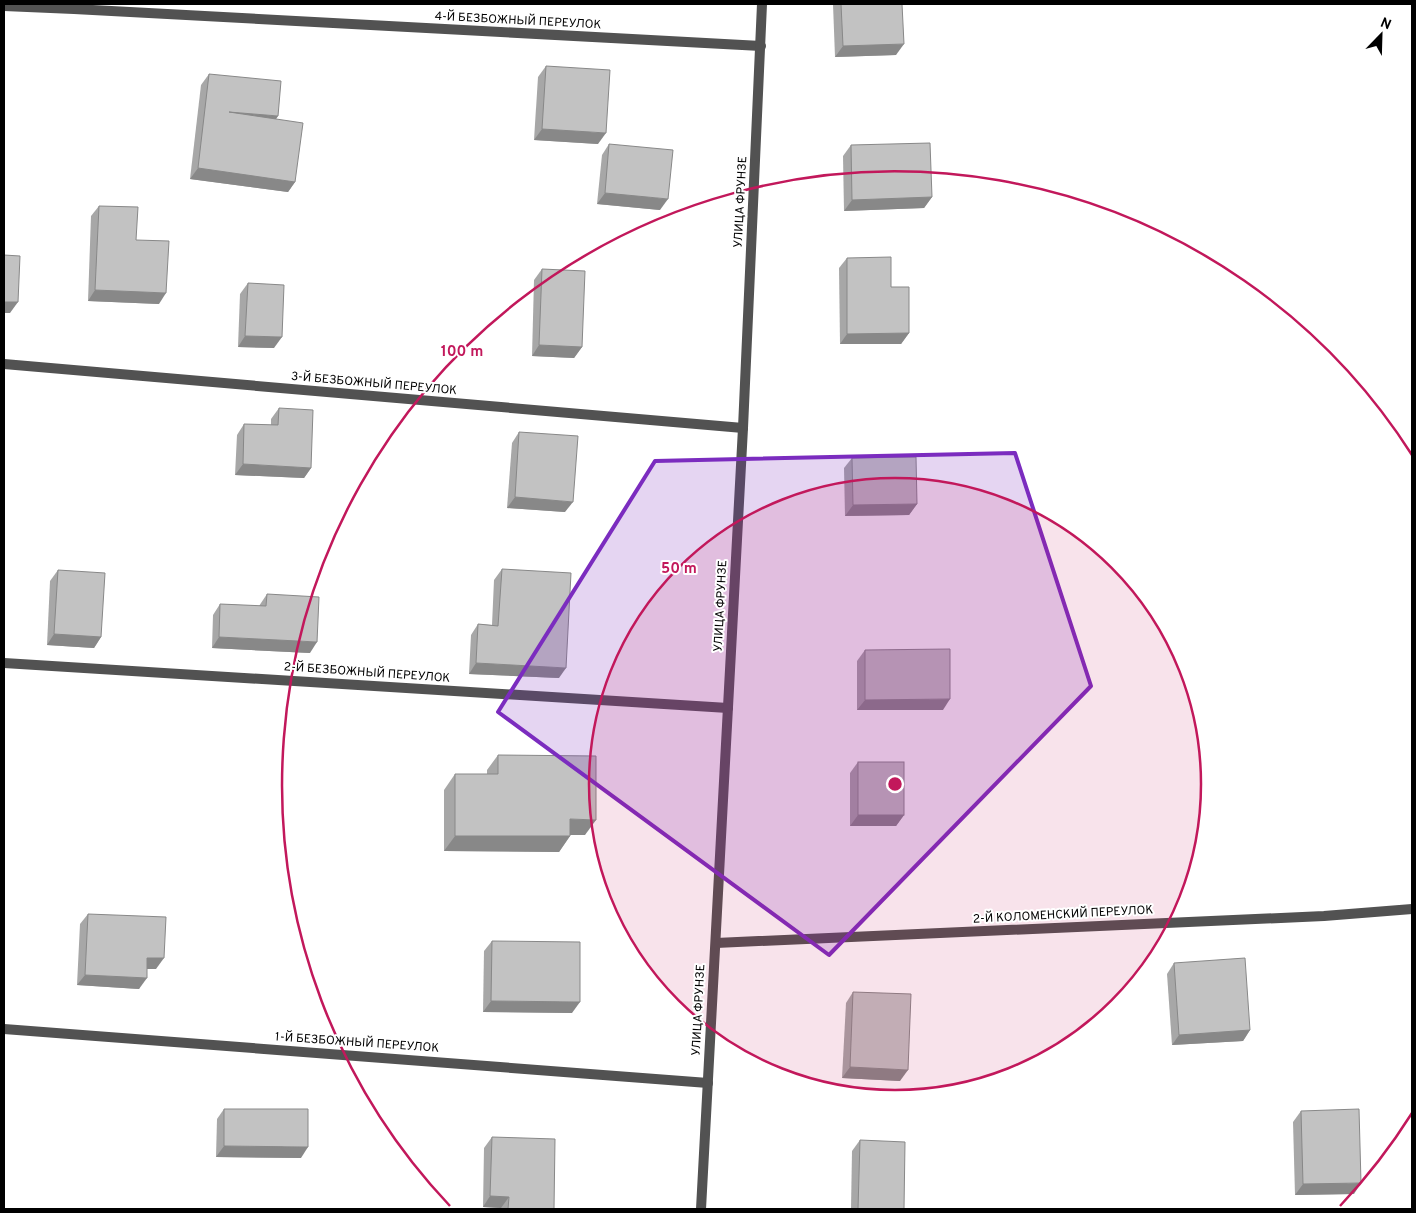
<svg xmlns="http://www.w3.org/2000/svg" width="1416" height="1213" font-family="Overpass,sans-serif">
  <rect width="100%" height="100%" fill="#fff"/>
  <g fill="none" stroke-linecap="round" stroke-linejoin="round">
    <g stroke="#525252" stroke-width="10">
      <path d="M4,364L743,428"/>
      <path d="M4,663L728,708"/>
    </g>
    <g stroke="#525252" stroke-width="10">
      <path d="M4,6L74,9L761,46"/>
      <path d="M716,943L1324,916L1412,909"/>
      <path d="M4,1029L708,1083"/>
      <path d="M701,1209L743,428L762,4"/>
    </g>
  </g>
  <g fill="#a7a7a7">
    <path d="M833,4H902L896,55L835,57Z"/>
    <path d="M546,66L598,144L534,140L538,77Z"/>
    <path d="M209,74L276,119L295,182L288,192L190,179L201,85Z"/>
    <path d="M609,144L660,210L597,204L602,155Z"/>
    <path d="M851,145L932,197L924,208L844,211L843,156Z"/>
    <path d="M99,206L136,240L159,304L88,301L91,216Z"/>
    <path d="M847,258L891,287L909,333L901,344H840L839,268Z"/>
    <path d="M542,269L582,347L574,358L532,356L534,280Z"/>
    <path d="M248,283L274,348L238,347L240,294Z"/>
    <path d="M279,408L311,468L304,478L235,475L237,435L244,424L271,425V419Z"/>
    <path d="M519,432L565,512L507,508L512,443Z"/>
    <path d="M852,458L917,504L909,515L845,516L844,468Z"/>
    <path d="M502,569L559,678L469,674L471,635L478,624L492,625L494,580Z"/>
    <path d="M58,570L101,637L94,648L47,645L50,581Z"/>
    <path d="M267,594L310,653L212,648L213,615L220,604L259,606Z"/>
    <path d="M865,650L943,710H857V661Z"/>
    <path d="M498,755L585,835H570V836L559,852L444,851V790L455,774H487V770Z"/>
    <path d="M858,762L904,815L896,826H850V773Z"/>
    <path d="M88,914L156,969H147L139,989L77,985L80,924Z"/>
    <path d="M492,941L572,1013L483,1012L484,951Z"/>
    <path d="M1174,963L1250,1030L1243,1041L1172,1045L1167,974Z"/>
    <path d="M853,992L900,1081L842,1078L846,1003Z"/>
    <path d="M224,1109L301,1158L216,1157L217,1119Z"/>
    <path d="M1301,1111L1354,1194L1295,1195L1293,1122Z"/>
    <path d="M492,1137L554,1209H501V1208L483,1207L484,1148Z"/>
    <path d="M860,1140L904,1209H851L852,1151Z"/>
  </g>
  <g fill="#888">
    <path d="M904,44L896,55L835,57L843,46Z"/>
    <path d="M229,112L278,116L271,127Z"/>
    <path d="M542,129L606,133L598,144L534,140Z"/>
    <path d="M198,168L295,182L288,192L190,179Z"/>
    <path d="M605,193L668,199L660,210L597,204Z"/>
    <path d="M932,197L924,208L844,211L852,200Z"/>
    <path d="M95,290L166,293L159,304L88,301Z"/>
    <path d="M4,302H18L10,313H4Z"/>
    <path d="M909,333L901,344H840L847,334Z"/>
    <path d="M245,336L282,337L274,348L238,347Z"/>
    <path d="M539,345L582,347L574,358L532,356Z"/>
    <path d="M243,464L311,468L304,478L235,475Z"/>
    <path d="M515,497L573,502L565,512L507,508Z"/>
    <path d="M917,504L909,515L845,516L853,505Z"/>
    <path d="M54,634L101,637L94,648L47,645Z"/>
    <path d="M219,637L317,642L310,653L212,648Z"/>
    <path d="M476,663L566,668L559,678L469,674Z"/>
    <path d="M950,699L943,710H857L865,700Z"/>
    <path d="M858,815H904L896,826H850Z"/>
    <path d="M570,819L596,820L585,835H559Z"/>
    <path d="M455,836H570L559,852L444,851Z"/>
    <path d="M147,958H164L156,969H140Z"/>
    <path d="M85,975L147,978L139,989L77,985Z"/>
    <path d="M491,1001L580,1002L572,1013L483,1012Z"/>
    <path d="M1250,1030L1243,1041L1172,1045L1179,1035Z"/>
    <path d="M850,1067L908,1070L900,1081L842,1078Z"/>
    <path d="M224,1146L308,1147L301,1158L216,1157Z"/>
    <path d="M1361,1183L1354,1194L1295,1195L1303,1184Z"/>
    <path d="M490,1196L509,1197L501,1208L483,1207Z"/>
  </g>
  <g fill="#c2c2c2" stroke="#888">
    <path d="M841,4H902L904,44L843,46Z"/>
    <path d="M546,66L610,70L606,133L542,129Z"/>
    <path d="M209,74L281,81L278,116L229,112L303,123L295,182L198,168Z"/>
    <path d="M930,143L932,197L852,200L851,145Z"/>
    <path d="M609,144L673,150L668,199L605,193Z"/>
    <path d="M99,206L138,207L136,240L169,241L166,293L95,290Z"/>
    <path d="M4,255L20,256L18,302H4Z"/>
    <path d="M891,257V287H909V333L847,334V258Z"/>
    <path d="M542,269L585,271L582,347L539,345Z"/>
    <path d="M248,283L284,285L282,337L245,336Z"/>
    <path d="M279,408L313,410L311,468L243,464L244,424L278,425Z"/>
    <path d="M519,432L578,436L573,502L515,497Z"/>
    <path d="M916,457L917,504L853,505L852,458Z"/>
    <path d="M502,569L571,573L566,668L476,663L478,624L498,626Z"/>
    <path d="M58,570L105,573L101,637L54,634Z"/>
    <path d="M267,594L319,597L317,642L219,637L220,604L266,606Z"/>
    <path d="M950,649V699L865,700V650Z"/>
    <path d="M498,755L596,756V820L570,819V836H455V774H498Z"/>
    <rect x="858" y="762" width="46" height="53"/>
    <path d="M88,914L166,917L164,958H147V978L85,975Z"/>
    <path d="M492,941L580,942V1002L491,1001Z"/>
    <path d="M1245,958L1250,1030L1179,1035L1174,963Z"/>
    <path d="M853,992L911,994L908,1070L850,1067Z"/>
    <path d="M224,1109H308V1147L224,1146Z"/>
    <path d="M1359,1109L1361,1183L1303,1184L1301,1111Z"/>
    <path d="M492,1137L555,1139L554,1209H508L509,1197L490,1196Z"/>
    <path d="M860,1140L905,1142L904,1209H858Z"/>
  </g>
  <path fill="#7b2cbf" fill-opacity="0.2" stroke="#7b2cbf" stroke-width="4" stroke-linejoin="round" d="M1015,453L1091,686L829,955L498,712L655,461Z"/>
  <circle cx="895" cy="784" r="306" fill="#c2185b" fill-opacity=".12"/>
  <g fill="none" stroke="#c2185b" stroke-width="2.5">
    <circle cx="895" cy="784" r="306"/>
    <path d="M1412 1113A613 613 0 0 1 1340 1206M450 1206A613 613 0 1 1 1412 455"/>
  </g>
  <g text-anchor="middle" dominant-baseline="central" stroke-width="4" stroke-linejoin="round" paint-order="stroke">
    <g font-size="12" fill="#000" stroke="#fff">
      <text transform="translate(518 21) rotate(3)">4-Й БЕЗБОЖНЫЙ ПЕРЕУЛОК</text>
      <text transform="translate(741 202) rotate(-87)">УЛИЦА ФРУНЗЕ</text>
      <text transform="translate(374 384) rotate(5)">3-Й БЕЗБОЖНЫЙ ПЕРЕУЛОК</text>
      <text transform="translate(721 606) rotate(-87)">УЛИЦА ФРУНЗЕ</text>
      <text transform="translate(367 673) rotate(4)">2-Й БЕЗБОЖНЫЙ ПЕРЕУЛОК</text>
      <text transform="translate(1063 915) rotate(-3)">2-Й КОЛОМЕНСКИЙ ПЕРЕУЛОК</text>
      <text transform="translate(699 1010) rotate(-87)">УЛИЦА ФРУНЗЕ</text>
      <text transform="translate(357 1043) rotate(4)">1-Й БЕЗБОЖНЫЙ ПЕРЕУЛОК</text>
    </g>
  </g>
  <circle cx="895" cy="784" r="8" fill="#c2185b" stroke="#fff" stroke-width="2.5"/>
  <g font-size="15" text-anchor="middle" font-weight="bold" fill="#c2185b" stroke="#fff" stroke-width="4" stroke-linejoin="round" paint-order="stroke">
    <text x="462" y="356">100 m</text>
    <text x="679" y="573">50 m</text>
  </g>
  <rect width="1416" height="1213" fill="none" stroke="#000000" stroke-width="10"/>
  <g transform="translate(1381 35) rotate(23)" stroke="#ffffff" stroke-width="4" paint-order="stroke">
  <path d="M0-4L9 19L0 12L-9 19Z" fill="#000000"/>
  <text y="-8" font-size="14" font-weight="bold" text-anchor="middle" fill="#000000">N</text>
  </g>
</svg>
